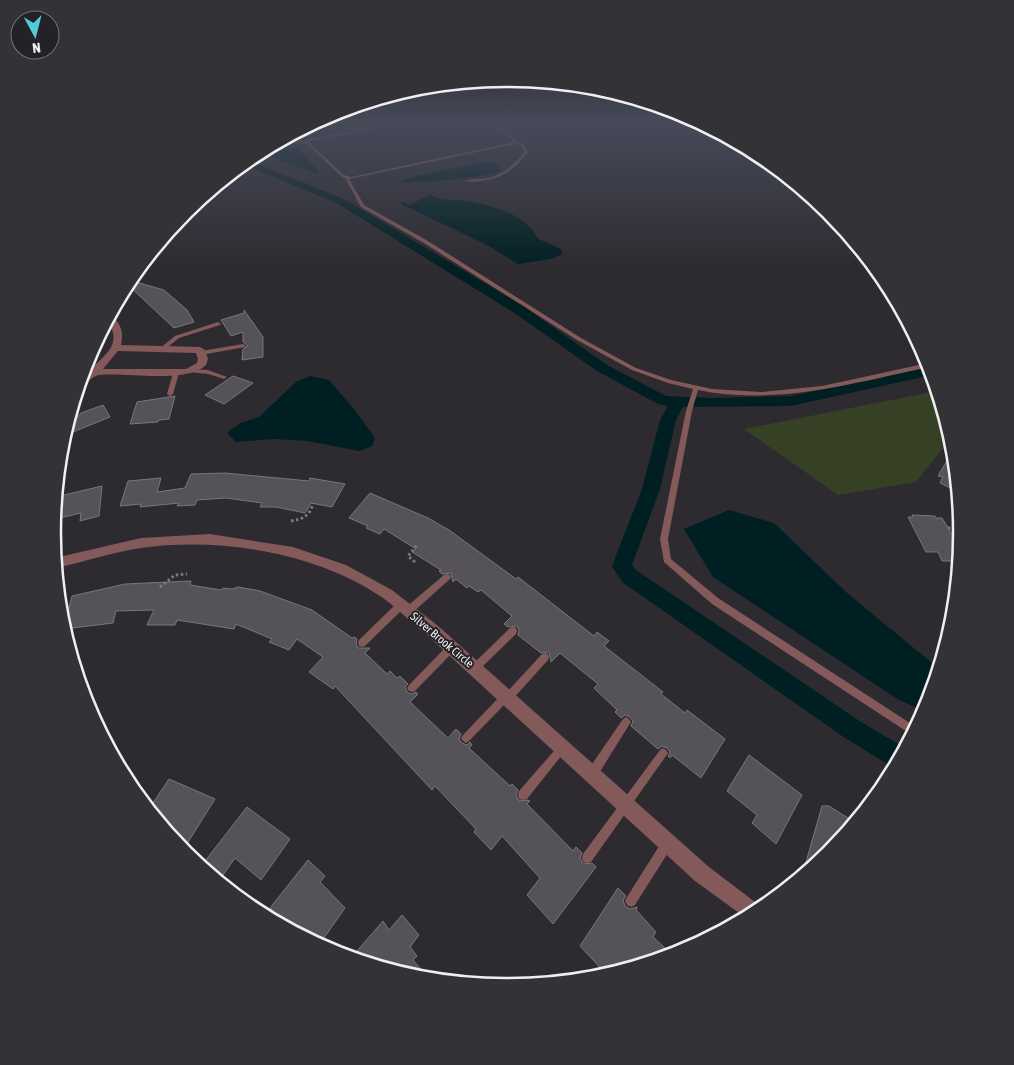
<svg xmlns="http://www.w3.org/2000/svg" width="1014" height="1065" font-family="'Asap Condensed',sans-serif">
  <rect width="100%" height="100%" fill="#2d2b30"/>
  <path fill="#364025" d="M937,391L951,438L916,482L838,495L744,429Z"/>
  <g fill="#001f22">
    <path d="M273,145L299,149L320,173L318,174L272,157L261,151Z"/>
    <path d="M489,161L496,163L500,171C491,177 410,185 399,181L416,176Z"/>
    <path d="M430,195C447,203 453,198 468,201C493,206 526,214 538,239L561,249L563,254L551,259L518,264L487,245L399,203L404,202L409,205Z"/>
    <path d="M310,376L329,380L354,409L375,438L372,446L359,451L308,441L274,439L236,442L227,433L240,423L259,417L296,382Z"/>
    <path d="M729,510L774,523L846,592L938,668L924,711L899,700L713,577L684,529Z"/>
  </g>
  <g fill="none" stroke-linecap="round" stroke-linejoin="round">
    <path fill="#001f22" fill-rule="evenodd" d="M248,160L346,200L523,306L607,365L666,396L711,398L791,396L929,367L932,375L791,406L683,407L676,420L660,489L632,565L636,570L861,722L905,748L894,768L845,738L622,582L612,566L642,489L660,420L668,406L658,404L597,371L513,312L338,204L243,164Z"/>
  </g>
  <g fill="#555358" stroke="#78777c">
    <path d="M129,280L164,290L187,310L194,322L174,328L127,284Z"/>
    <path d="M244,310L263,337V357L242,360L243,349L248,346L243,342V332L231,336L221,320L244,313Z"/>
    <path d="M233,376L253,383L224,404L205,395Z"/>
    <path d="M175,396L169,419L159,420L158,422L130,424L137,402Z"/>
    <path d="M103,405L110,417L73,432L68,421L69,417H78L81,413Z"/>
    <path d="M953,450L956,474L957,491L940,483L943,477L938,476Z"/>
    <path d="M225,473L309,481L310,478L345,484L332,507L311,503L305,513L276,507H260L262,503L226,498L197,500L195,505L177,506L179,503L140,507L141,504L120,506L128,481L161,478L157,492L185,488L191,474Z"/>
    <path d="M102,486L99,516L80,521L81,513L56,519L60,496Z"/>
    <path d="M370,493L428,518L449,530L516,579L518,577L594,636L597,632L609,641L604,646L663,692L661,694L685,713L687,710L725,739L701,778L672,755L670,758L668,756L670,752L667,748L662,746L658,749L631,726L633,721L630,717L625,715L621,718L615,712L617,710L594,688L598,684L560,653L551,662L549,652L541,653L518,635L519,630L517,626L508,627L504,624L512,616L481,590L478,592L469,586L467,588L456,579L453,582L451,573L442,574L439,571L441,570L412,552L416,549L384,529L380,534L366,528L368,526L349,518Z"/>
    <path d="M912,515L935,516L936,518H942L953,536L961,537L959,561H942L938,552H926L908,517H913Z"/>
    <path d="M191,581L190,585L221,590L223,588L232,589L238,587L260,591L312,610L352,638L354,637L357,639L356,644L358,648H370L365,653L387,674L390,671L397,678L400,676L408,684L405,687L407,692L411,694L416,692L418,694L410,702L448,738L456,729L461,734L459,739L462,743L467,745L470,742L472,745L469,748L510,786L512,784L518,790L516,795L519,801L528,800L530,801L527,804L573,851L576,847L582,853L580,858L583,864L592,863L596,867L553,924L527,895L540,878L502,836L491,850L474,832L476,829L435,786L432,790L335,686L333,689L309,672L323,657L297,639L289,650L269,642L272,639L236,624L234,629L177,620L175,625H147L154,610L116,611L113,623L64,629L72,596L125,584Z"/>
    <path d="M749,755L802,795L776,844L752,823L757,815L727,791Z"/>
    <path d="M169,779L215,799L185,847L176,842L149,809Z"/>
    <path d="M822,806H829L848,818L846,827L849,828L828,854L802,876Z"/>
    <path d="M247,807L290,839L261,880L235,858L223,875L205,861Z"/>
    <path d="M308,860L325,876L320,882L345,908L319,945L292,930L270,908Z"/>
    <path d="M618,888L626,896L623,900L625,906L630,909L637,907L636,910L656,932L653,937L666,949L660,959L607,975L580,946Z"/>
    <path d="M402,915L419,935L410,947L417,956L413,960L429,979L418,978L351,958L383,921L389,930Z"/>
  </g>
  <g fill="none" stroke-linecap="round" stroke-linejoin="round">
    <g stroke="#7b7a7e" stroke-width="3" stroke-dasharray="2.5 2.5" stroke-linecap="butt">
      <path d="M291,521C303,519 310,516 313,503"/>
      <path d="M948,528H961"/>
      <path d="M415,562L408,556L417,545"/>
      <path d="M160,587L175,575L187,574"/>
    </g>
    <g fill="#83595a" fill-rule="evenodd">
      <path d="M407,121H415L305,142H309L344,175L351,177L514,142L511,139L485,121H489L513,137L517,142L523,143L528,152C515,169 502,179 480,181C475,182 469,182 464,181C470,179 478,179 484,179C502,176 513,166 524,152L521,145L516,144L349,179L364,205L428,241L581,338L636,368L671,380L712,389L761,392L822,386L928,363L929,367C854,383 775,406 698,390L692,411L668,539L671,559L718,598L916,727L912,735L712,604L664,562L660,539L686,411L693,389L668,383L632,370L577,340L424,243L361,207L345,178L342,177L307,144L280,141L283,139L302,141L303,140Z"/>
      <path d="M218,322L221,324L220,325L179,338L164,350L162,351L159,349L175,336Z"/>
      <path d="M243,344L246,346L245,347L201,355L198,353L201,351Z"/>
      <path d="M95,368L97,369V371L83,373L84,369Z"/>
      <path d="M191,369L208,370L227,377L224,379L208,374L189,372V370Z"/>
      <path d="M176,371L179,373L173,394L170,396L168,395L167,394L173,373Z"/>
      <path d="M73,405L79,414L78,415H74L71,411Z"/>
      <path d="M447,574L450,575L451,577L450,579L411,614L408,615L405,614L404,611L405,608L444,575Z"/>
      <path d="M401,601L404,602L405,605L404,608L365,646L362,647L359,646L358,643L359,640L398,602Z"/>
      <path d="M513,627L516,628L517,631L516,634L478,671L475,672L472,671L471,668L472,665L510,628Z"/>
      <path d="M450,645L453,646L454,649L453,652L415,691L412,692L409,691L407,688L409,685L447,646Z"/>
      <path d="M545,653L548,654L549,657L548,660L511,701L507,702L469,741L466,743L463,741L461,738L463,735L503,693L507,692L542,654Z"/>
      <path d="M626,717L629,719L631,722L629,725L596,778L592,779L588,778L587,774L588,770L623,719Z"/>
      <path d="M563,742L566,744L568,747L566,750L527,799L523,800L519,799L518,795L519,791L560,744Z"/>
      <path d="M663,748L666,750L668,753L666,756L591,862L587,863L583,862L582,858L583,854L660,750Z"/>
      <path d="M667,839L671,840L672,844L671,848L635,905L631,907L627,905L625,901L627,897L663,840Z"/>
    </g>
    <g fill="#83595a" fill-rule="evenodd">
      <path d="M111,315C121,323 124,333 121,345L200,347L205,350L208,359L206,365C187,384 125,372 99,375C91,376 87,385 79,386C86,363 130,351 107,321ZM118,351L196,353L198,359L197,363L186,369H103Z"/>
      <path d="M210,534L293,547L346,565L392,590L437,625L709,867L763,908L746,918L695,881L427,635C412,623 398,609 383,598C316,552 220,537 141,548C113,552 84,562 56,568L55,558L141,538Z"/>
    </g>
  </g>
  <linearGradient id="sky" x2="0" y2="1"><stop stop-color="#19181a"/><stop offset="0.45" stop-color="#464a59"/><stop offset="1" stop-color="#464a59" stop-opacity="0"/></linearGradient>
  <rect width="1014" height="271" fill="url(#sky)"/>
  <g text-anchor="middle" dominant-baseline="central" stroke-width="4" stroke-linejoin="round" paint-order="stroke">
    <g font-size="12" fill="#efeff1" stroke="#232226">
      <text transform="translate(442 640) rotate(40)">Silver Brook Circle</text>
    </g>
  </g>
  <path d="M0 0H1014V1065H0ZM506 87H508A445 445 0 0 1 953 532V533A445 445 0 0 1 508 978H506A445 445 0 0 1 61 533V532A445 445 0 0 1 506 87Z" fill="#333236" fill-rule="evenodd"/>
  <path fill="none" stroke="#efeff1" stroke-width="2.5" d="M506 87H508A445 445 0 0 1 953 532V533A445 445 0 0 1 508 978H506A445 445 0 0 1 61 533V532A445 445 0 0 1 506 87Z"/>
  <g transform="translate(35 35) rotate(173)"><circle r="24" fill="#232226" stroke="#757477"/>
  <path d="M0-4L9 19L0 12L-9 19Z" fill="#52cbd8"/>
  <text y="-8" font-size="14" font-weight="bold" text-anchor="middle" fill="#efeff1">N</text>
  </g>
</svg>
